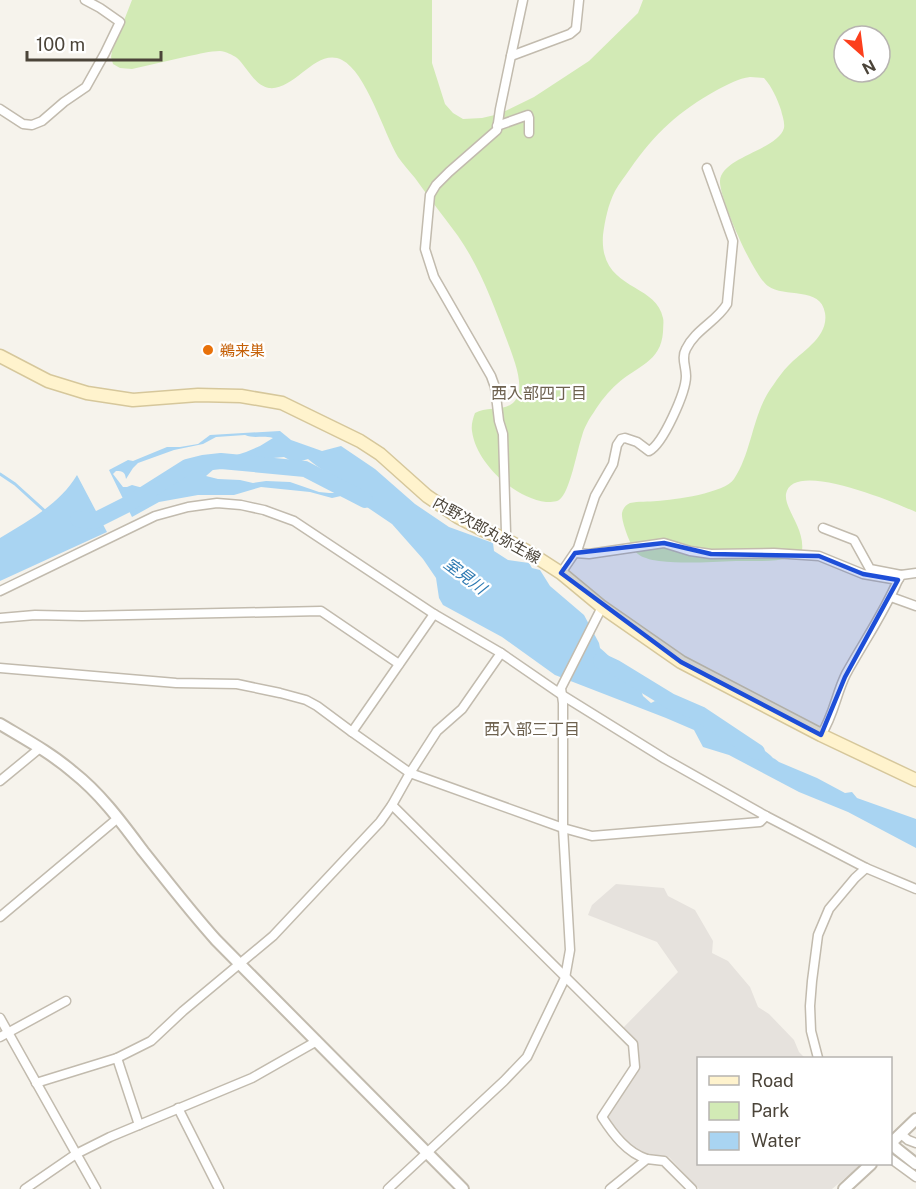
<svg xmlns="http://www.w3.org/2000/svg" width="916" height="1189" font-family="'Public Sans','Noto Sans JP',sans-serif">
  <rect width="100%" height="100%" fill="#f6f3ec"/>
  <path fill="#e6e2dd" d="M616,884L664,888L668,896L695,910L713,941L712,953L728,961L750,987L758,1007L769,1014L794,1040L799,1052L805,1058H698V1164H862L832,1189H699L669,1157L640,1152L618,1134L607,1117L611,1107L640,1063L636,1042L622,1029L678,972L657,942L588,915L592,905Z"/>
  <path fill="#d2eab5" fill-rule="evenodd" d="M132,0H432V63L445,104L453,113L463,119L482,118L499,114L534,97L589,61L638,13L643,0H916V512C898,504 792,458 786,494C784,509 805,528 802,551C798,554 795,557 790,558C773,562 754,561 736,561C710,562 685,564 659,561C655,560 650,560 646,558C642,557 637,554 635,551C630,544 621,521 622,513C623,508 626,505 630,503C638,501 649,502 657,501C674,500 725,493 734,479C753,450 752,412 774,384C778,378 783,371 788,366C802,351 829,337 825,313C821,286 784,298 768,286C754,277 719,198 720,181C721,157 778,150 784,128C785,122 782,115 781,110C777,98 772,87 764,78C760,78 755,77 750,77C739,78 727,85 717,90C679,111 655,133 630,169C625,176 619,184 615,191C608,205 605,220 603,235C599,291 656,282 663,318C664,322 663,327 663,332C661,362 637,366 617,384C609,391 600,402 594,412C589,419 584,428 582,436C577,450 570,493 559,500C556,502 549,502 546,502C514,498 476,463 472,431C471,425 473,418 475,413C488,405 512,414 518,395C523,381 513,357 508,343C494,306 481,269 458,236C444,217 429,198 415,178C409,171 403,164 398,157C384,133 366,72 342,60C316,47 295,91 269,88C255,86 247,67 237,58C233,55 225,51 220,51C210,51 199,54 189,56C170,60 151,65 132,69L120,68L113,64L111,57L112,51ZM844,36H880V72H844Z"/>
  <g fill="#a9d4f2" fill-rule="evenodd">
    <path d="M280,431L291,440L322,451L341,446L375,469L415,504L449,527L493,543L494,551L508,560L529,563L532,568L540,570L550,586L584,615L599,643L600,648C612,658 620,668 627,681C633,682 642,690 643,696L651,703L655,701L693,713L712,729L735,742L741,739C752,743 765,749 773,758L775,759L779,762L817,778L845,793L852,792L857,798L916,819V848L848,812L799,792L729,755L703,747L694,730L666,718L555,675L502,637L443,605L439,598L436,578L423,559L392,524L358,501L341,496L332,498L310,492L261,487L234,495H198L159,502L132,517L109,470L128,460L133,461L167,447H180L198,444L210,435ZM245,435C254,439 262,435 273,438L260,446L246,452L193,469L154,491L132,485L127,487H123L113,474L116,471C123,471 125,472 126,479L133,468L138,463L174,450L203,444L216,437ZM284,457L295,463L308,459C319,469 334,476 346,486L342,493H329L319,492L290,482L266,481L253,483L240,480L218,479L206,476L214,469L223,465L229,466L258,461L266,462L273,458Z"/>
    <path d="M77,475L107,532L0,581V538C29,520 59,505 77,475Z"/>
  </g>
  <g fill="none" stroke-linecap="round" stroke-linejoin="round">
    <path stroke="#a9d4f2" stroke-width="3" d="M0,474L15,484L47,513"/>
    <g stroke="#a9d4f2" stroke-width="16">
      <path d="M78,519L94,521L130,503L187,467L203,463L221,461L305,469L365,500"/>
      <path d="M601,661L616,668L670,701L700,714L757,752"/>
    </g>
    <defs>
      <g id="minor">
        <path d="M511,56L523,0"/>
        <path d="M0,109L23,124L32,125L42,121L64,102L86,87L105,53L120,22L100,8L85,0"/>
        <path d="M497,126L528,115L529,118V133"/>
        <path d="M823,528L854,540L870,569L901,575"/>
        <path d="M505,539L506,532L503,434L499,421L495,387L491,376L434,277L425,249L430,195L436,185L449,172L497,130L500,109L511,56L570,34L576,29L579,0"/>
        <path d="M575,553L589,554L664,543L690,551L711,554L774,553L819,556L863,574L898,580C884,613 863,643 846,674C836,694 834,715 821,735"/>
        <path d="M561,573L578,548L595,496L613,464L617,445L621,439L625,438L637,442L649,451C663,444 686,392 686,376C686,366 681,358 686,349C695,330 717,321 727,304L733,241L707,168"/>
        <path d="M899,579L901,575L916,573"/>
        <path d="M0,591L155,516L188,507L217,503L241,505L264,510L294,521L434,614L501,653L562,695L665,759L766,816L866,868L916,889"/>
        <path d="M891,597L916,606"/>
        <path d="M0,618L35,615L82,616L321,611L399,664"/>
        <path d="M0,668L176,683L237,684L280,693L306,700L317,706L352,732L410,773L563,828L592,836L760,822L766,816"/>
        <path d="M352,732L434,614"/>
        <path d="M0,781L40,748"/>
        <path d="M392,805L633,1044L635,1067L602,1117C613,1134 627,1153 647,1159"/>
        <path d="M0,917L118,818"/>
        <path d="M0,1018L96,1189"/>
        <path d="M0,1037L66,1001"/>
        <path d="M117,1058L151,1041L183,1011L273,936L380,822L392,805L410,773L437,731L462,709L501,653"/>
        <path d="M818,1058L811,1031L810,1006L812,981L818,935L829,909L855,878L866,868"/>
        <path d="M36,1083L117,1058L139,1125"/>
        <path d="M178,1108L219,1189"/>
        <path d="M901,1134L908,1140L916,1143"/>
        <path d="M890,1158L916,1177"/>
        <path d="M25,1189L76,1154L110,1137L252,1078L317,1041"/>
        <path d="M388,1189L504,1081L527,1057L565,978L570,950L563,828V703L561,688L602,607"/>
        <path d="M610,1189L647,1159L664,1161L692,1189"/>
      </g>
      <g id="tertiary">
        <path d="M0,724C25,739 51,753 73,772C101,794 122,823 143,851C167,881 190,911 216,940L463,1189"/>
        <path d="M891,1143L897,1149L916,1164"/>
        <path d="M890,1144L916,1119"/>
        <path d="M844,1189L871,1164"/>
      </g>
      <path id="secondary" d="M0,356L48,381L87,393L133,400L198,395L241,396L282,403L360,441L380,454L427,496L458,517L483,530L505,539L530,553L561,573L602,607L681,662L821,735L916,780"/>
    </defs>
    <use href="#minor" stroke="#c2bbae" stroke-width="11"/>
    <use href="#tertiary" stroke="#c2bbae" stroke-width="14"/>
    <use href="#secondary" stroke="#d6c79b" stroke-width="15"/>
    <use href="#minor" stroke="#fff" stroke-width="8"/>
    <use href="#tertiary" stroke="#fff" stroke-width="10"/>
    <use href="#secondary" stroke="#fff3cd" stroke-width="12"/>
  </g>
  <path fill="#1d4ed8" fill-opacity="0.2" stroke="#1d4ed8" stroke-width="4.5" stroke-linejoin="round" d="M664,543L711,554L819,556L863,574L898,580L845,677L821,735L681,662L561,573L575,553Z"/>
  <circle fill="#e8710a" stroke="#fff" stroke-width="2" cx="208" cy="350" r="6"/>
  <g text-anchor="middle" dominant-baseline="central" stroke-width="4.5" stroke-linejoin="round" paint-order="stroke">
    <g font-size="15" fill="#c56008" stroke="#fff" text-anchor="start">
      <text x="220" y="350">鵜来巣</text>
    </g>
    <g font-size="15" fill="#4b4439" stroke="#fff">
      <text transform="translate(487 530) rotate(29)">内野次郎丸弥生線</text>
    </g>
    <g font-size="16" fill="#6e6250" stroke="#fff">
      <text x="539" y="393">西入部四丁目</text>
      <text x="532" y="729">西入部三丁目</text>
    </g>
    <g font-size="16" font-style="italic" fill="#2e7ab2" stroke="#fff">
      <text transform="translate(465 576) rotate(37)">室見川</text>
    </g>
  </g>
  <rect x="697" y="1057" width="195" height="108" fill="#ffffff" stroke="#b7b4b0" stroke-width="1.5"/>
  <rect x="709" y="1076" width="30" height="9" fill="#fff3cd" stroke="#b7b4b0" stroke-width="1.5"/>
  <text x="751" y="1087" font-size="18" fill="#4b4439">Road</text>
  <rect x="709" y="1102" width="30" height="18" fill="#d2eab5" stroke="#b7b4b0" stroke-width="1.5"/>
  <text x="751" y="1117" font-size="18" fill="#4b4439">Park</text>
  <rect x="709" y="1132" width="30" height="18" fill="#a9d4f2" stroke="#b7b4b0" stroke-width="1.5"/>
  <text x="751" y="1147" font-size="18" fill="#4b4439">Water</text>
  <g transform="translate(862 54) rotate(152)"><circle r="28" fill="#ffffff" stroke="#b7b4b0" stroke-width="1.5"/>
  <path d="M0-4.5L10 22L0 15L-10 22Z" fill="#fc3f1d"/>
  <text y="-9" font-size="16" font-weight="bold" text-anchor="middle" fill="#4b4439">N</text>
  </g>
  <path d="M27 51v9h134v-9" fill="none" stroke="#4b4439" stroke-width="3"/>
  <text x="36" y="51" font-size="18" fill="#4b4439" stroke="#ffffff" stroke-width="4.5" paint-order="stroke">100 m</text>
</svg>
